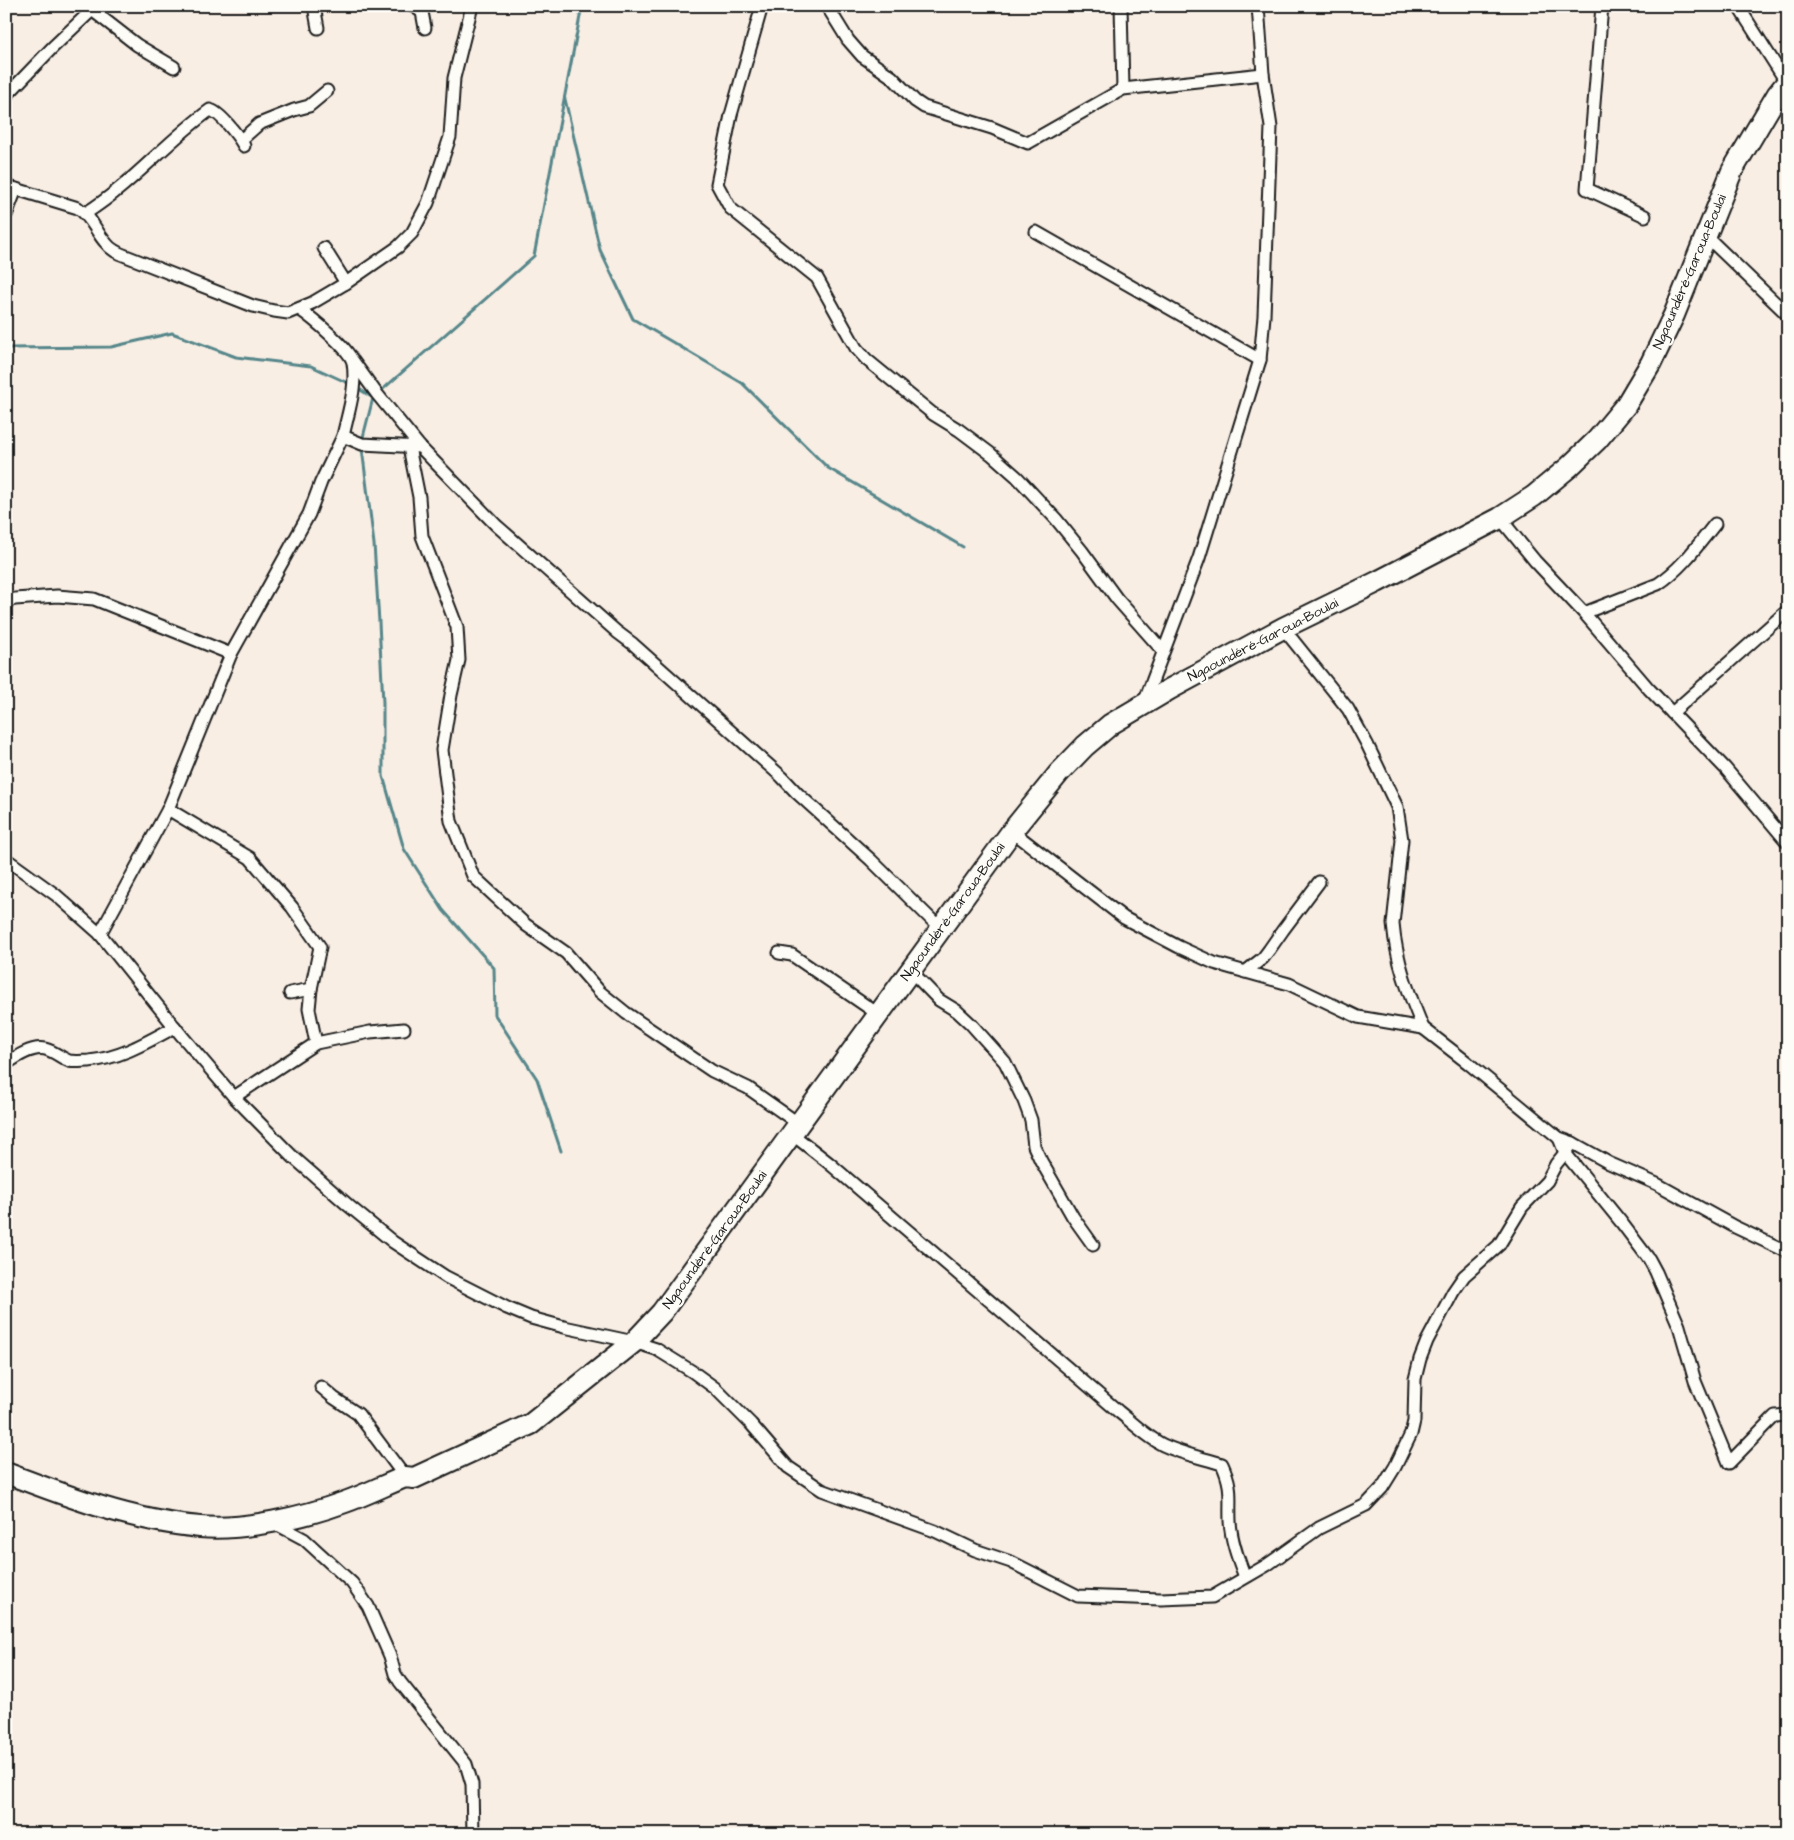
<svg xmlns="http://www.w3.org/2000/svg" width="1794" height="1840" font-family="'Architects Daughter',sans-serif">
  <rect width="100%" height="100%" fill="#f8eee4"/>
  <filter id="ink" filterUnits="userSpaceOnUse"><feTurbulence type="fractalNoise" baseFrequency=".02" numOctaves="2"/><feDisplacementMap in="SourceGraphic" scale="10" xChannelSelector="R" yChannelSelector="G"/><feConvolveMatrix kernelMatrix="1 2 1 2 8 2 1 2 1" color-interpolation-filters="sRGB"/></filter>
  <g filter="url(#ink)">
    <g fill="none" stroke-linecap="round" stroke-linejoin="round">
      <g stroke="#56868a" stroke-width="3">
        <path d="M565,99L600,250L633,319L742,383L828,468L963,547"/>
        <path d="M6,348L111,347L172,333L236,357L311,366L350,384"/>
        <path d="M356,387L373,398L534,256L582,6"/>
        <path d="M362,441L373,398"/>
        <path d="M362,448L374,544L379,622L383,703V776L404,849L443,910L494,968L495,1015L537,1079L561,1151"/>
      </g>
      <defs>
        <g id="street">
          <path d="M314,6L318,28"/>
          <path d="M413,6L422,12L425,28"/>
          <path d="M762,6L731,115L717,184L730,208L817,278L856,348L867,360L933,414L959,430L991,454L1017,477L1056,519L1082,551L1117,599L1163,651"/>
          <path d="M827,6L848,40L862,56L892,77L915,101L924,107L992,128L1028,143L1123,89L1263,74"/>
          <path d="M1121,6L1123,89"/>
          <path d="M1602,6L1587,189L1645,216"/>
          <path d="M1738,6L1787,83"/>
          <path d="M6,96L53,47L92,10L137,45L174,67"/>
          <path d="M241,140L259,124L294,110L309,106L327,91"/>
          <path d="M6,186L78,208C92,217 95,231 106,243C111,250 118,253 126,256L253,306L274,311L288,313L312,303L346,283L398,247L412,233L428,203L450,137L454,78L472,6"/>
          <path d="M86,213C132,184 166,142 210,110C220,112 239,137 244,146"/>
          <path d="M6,215L16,189"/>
          <path d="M1036,232L1260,360"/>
          <path d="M1706,236L1788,315"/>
          <path d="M324,248L346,283"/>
          <path d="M299,309C311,317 351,350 353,363C357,387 348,413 343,436"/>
          <path d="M353,361L377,394L420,447"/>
          <path d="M409,447L419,497L422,536L457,627L459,660L451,695L442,750L451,821L473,876L526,925L566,953L600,992L626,1013L712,1071L748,1088L799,1124"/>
          <path d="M1500,518L1535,561L1584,613L1649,689L1725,768L1788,843"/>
          <path d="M6,602L15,599L57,596L94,599L231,654"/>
          <path d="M1584,613L1658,584C1681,569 1698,545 1715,524"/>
          <path d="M1144,703L1199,558L1260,360L1264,316L1271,127L1263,74L1258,6"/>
          <path d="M1672,713L1788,610"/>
          <path d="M168,809L250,858L292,907L320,947L311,989"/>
          <path d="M1012,831L1124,918L1179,947L1214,963L1289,984L1358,1017L1423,1028C1409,994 1396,961 1393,924L1402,840L1397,807L1367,744L1348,709L1283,628"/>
          <path d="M6,859L56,895L100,934L182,1036L234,1097L292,1156L349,1206L393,1242L446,1277L507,1308L531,1318L564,1327L634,1342L656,1349L693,1372L715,1388L751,1424L788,1467L822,1490L935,1531L975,1550L1011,1562L1078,1596L1161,1599L1212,1597L1267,1565L1319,1528L1366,1505L1382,1488L1395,1467L1411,1434L1414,1421L1415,1379L1420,1359L1427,1341L1453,1292L1464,1276L1499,1245L1522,1207L1547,1181L1556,1164L1573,1143"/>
          <path d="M100,934L168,809L231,654L309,514L321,482L343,436L362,444L420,447L496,525L617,632L633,644L782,777L797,793L871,860L941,929"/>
          <path d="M779,953L792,955L878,1014"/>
          <path d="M910,970L939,1000L957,1011L971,1024L1005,1062L1024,1101L1031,1120L1034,1146L1041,1161L1073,1217L1093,1245"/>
          <path d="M1245,972L1263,958L1269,950L1283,930L1319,882"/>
          <path d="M290,993L311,989L309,1009L316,1043"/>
          <path d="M1423,1028L1468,1063L1559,1138L1573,1143L1609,1163L1657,1184L1735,1227L1788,1252"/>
          <path d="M6,1064C16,1057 32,1046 45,1049C54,1051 61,1058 69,1061C75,1062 83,1061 89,1061C121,1058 147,1042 175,1027"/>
          <path d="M234,1097L316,1043L370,1032L404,1029"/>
          <path d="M792,1134L829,1163L1119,1412C1133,1423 1147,1437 1163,1445C1182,1454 1203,1458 1222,1464C1233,1488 1229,1496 1230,1521C1231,1540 1238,1559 1245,1577"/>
          <path d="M1559,1138L1565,1153L1621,1222L1649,1259L1656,1272L1679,1326L1695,1381L1729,1463L1771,1420L1775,1416L1788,1415"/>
          <path d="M321,1387L334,1398L358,1414L405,1477"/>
          <path d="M274,1523L304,1539L352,1583L368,1606L390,1656L395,1674L400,1682L466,1764L472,1784L473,1834"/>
        </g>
        <path id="highway" d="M6,1473C69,1497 132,1521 200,1527C243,1531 304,1517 345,1502C365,1495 385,1485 405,1477L414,1478L531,1424L634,1342L662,1312L1012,831L1059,773L1085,746L1111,724L1170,689L1283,628L1377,582L1500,518L1534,496L1569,467L1597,440L1626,405L1651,363L1674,315L1732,171L1777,95L1788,81"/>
      </defs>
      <use href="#street" stroke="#1c1c1c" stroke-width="15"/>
      <use href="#highway" stroke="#1c1c1c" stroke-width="24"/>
      <use href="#street" stroke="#fdfcf7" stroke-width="11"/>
      <use href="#highway" stroke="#fdfcf7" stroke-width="20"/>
    </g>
  </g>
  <g text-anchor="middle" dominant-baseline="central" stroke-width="4.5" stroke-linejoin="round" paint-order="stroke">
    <g font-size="14" fill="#1c1c1c" stroke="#fdfcf7">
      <text transform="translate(1690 272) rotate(-67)">Ngaoundéré-Garoua-Boulai</text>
      <text transform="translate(1263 640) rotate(-27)">Ngaoundéré-Garoua-Boulai</text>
      <text transform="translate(953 912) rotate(-54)">Ngaoundéré-Garoua-Boulai</text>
      <text transform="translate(715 1240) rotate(-54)">Ngaoundéré-Garoua-Boulai</text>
    </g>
  </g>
  <rect width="1794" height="1840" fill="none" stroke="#fdfcf7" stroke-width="25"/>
  <rect x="12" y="12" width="1769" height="1815" fill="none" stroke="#1c1c1c" stroke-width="2" filter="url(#ink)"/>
</svg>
